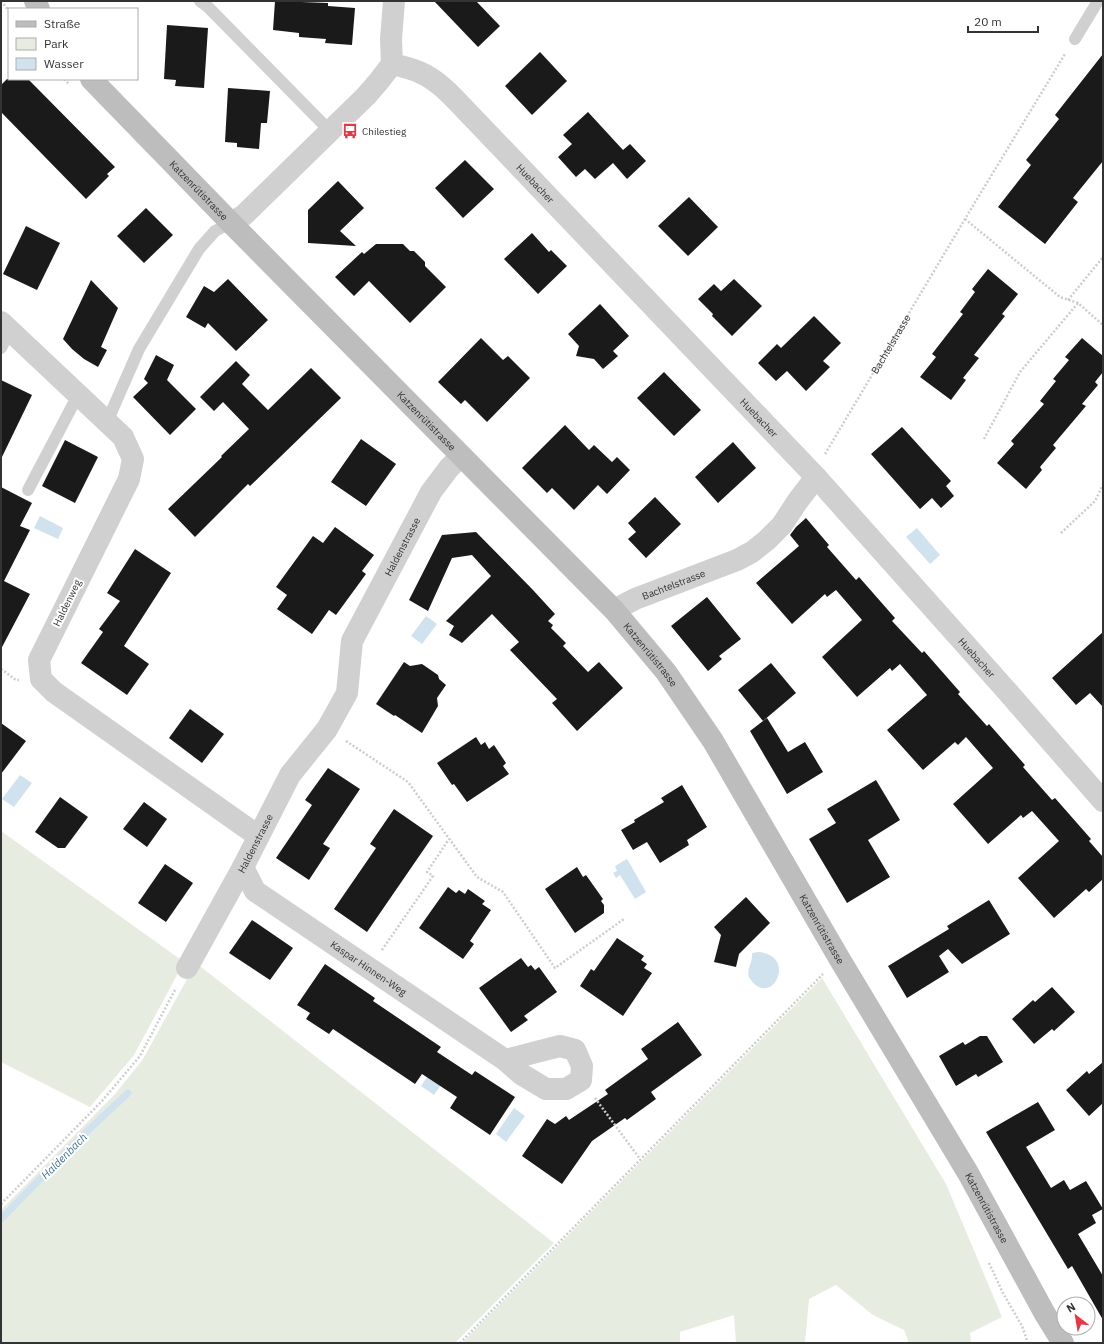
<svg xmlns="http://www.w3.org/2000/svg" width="1104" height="1344" font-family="'IBM Plex Sans',sans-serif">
  <rect width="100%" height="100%" fill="#fff"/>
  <g fill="#e6ecdf">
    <path d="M1,831L184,962L134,1055L90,1107L1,1062Z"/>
    <path d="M196,963L554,1243L455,1343H1V1210L116,1093L143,1059Z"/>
    <path d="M822,978L946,1184L1002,1317L970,1333L971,1343H909L904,1330L873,1315L836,1285L809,1299L805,1343H736L734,1315L680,1332V1343H462Z"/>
  </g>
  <g fill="#cfe2ee">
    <path d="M40,516L63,528L58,539L34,528Z"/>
    <path d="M917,528L940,555L930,564L906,537Z"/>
    <path d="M426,616L437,624L422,644L411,636Z"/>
    <path d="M20,775L32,783L14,807L2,799Z"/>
    <path d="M627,859L646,892L635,899L620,875L616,878L613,873L617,871L615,866Z"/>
    <path d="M758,952C794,954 777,999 757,986C754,984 751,981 749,977C746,969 753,963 752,953Z"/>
    <path d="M441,1057L454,1066L434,1095L421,1086Z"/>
    <path d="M514,1108L525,1116L506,1142L496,1134Z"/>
  </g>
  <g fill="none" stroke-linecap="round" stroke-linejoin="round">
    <path stroke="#cfe2ee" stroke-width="7" d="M1,1219L82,1136L128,1093"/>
  </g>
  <g fill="#1a1a1a">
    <path d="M275,1L328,3V6L355,8L352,45L325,43L326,39L299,37V33L273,30Z"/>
    <path d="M434,1H476L500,26L478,47Z"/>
    <path d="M167,25L208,28L204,88L175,86L176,80L164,79Z"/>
    <path d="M540,52L567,81L532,115L505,86Z"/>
    <path d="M1103,54V161L1073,198L1078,202L1045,244L998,207L1031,165L1026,160L1059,119L1055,115Z"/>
    <path d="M7,79H28L115,167L107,174L109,176L86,199L1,112V85Z"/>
    <path d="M228,88L270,91L267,123H261L259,149L237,147V143L225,142Z"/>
    <path d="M588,112L623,150L630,144L646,161L627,179L613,163L595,179L585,169L576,177L558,157L572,144L563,135Z"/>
    <path d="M465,160L494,189L463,218L435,188Z"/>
    <path d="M338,181L364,208L340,231L356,246L308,243V210Z"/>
    <path d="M689,197L718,227L688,256L658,226Z"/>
    <path d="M146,208L173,235L144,263L117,236Z"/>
    <path d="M26,226L60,243L37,290L3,274Z"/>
    <path d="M532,233L549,252L551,250L567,266L538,294L504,259Z"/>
    <path d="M376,244H403L410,251H414L425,262V266L446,287L410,323L369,281L354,296L335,277L362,252L364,254Z"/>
    <path d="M988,269L1018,294L1002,314L1005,316L974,355L979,358L963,378L966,380L951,400L920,377L936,357L932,354L963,314L960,312L975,292L972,289Z"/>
    <path d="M228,279L268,320L236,351L208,323L205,328L186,317L204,286L214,292Z"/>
    <path d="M734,279L762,306L732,336L712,316L713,314L698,299L714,284L721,291Z"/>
    <path d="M91,280L118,308L101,347L107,350L98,367L84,359L72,349L63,339Z"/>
    <path d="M600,304L629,336L613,351L618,356L603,369L594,359L576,356L579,346L568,334Z"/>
    <path d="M814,316L841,343L823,361L830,367L806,391L787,371L776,381L758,363L777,344L781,348Z"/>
    <path d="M481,338L503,360L508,356L530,378L487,422L465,400L461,404L438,382Z"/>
    <path d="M1082,338L1103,356V372L1095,382L1098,385L1082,404L1086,406L1053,445L1056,448L1040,467L1042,470L1026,489L997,463L1014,444L1011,441L1044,404L1040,401L1056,381L1053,379L1069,360L1065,357Z"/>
    <path d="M156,355L174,365L167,380L196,409L170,435L133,397L148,383L144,379Z"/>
    <path d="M236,361L250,375L242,384L268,410L311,368L341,398L250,486L248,484L195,537L168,509L222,457L221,456L249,429L223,402L214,411L200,397Z"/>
    <path d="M664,372L701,410L674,436L637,398Z"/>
    <path d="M1,380L32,395L1,459Z"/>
    <path d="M565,425L589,450L594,445L612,462L617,457L630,470L607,494L598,485L574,510L552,488L547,493L522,468Z"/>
    <path d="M902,427L951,481L946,486L954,496L941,508L932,498L920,509L871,454Z"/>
    <path d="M361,439L396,464L366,506L331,482Z"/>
    <path d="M65,440L98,457L75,503L42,486Z"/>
    <path d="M733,442L756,468L718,503L695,477Z"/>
    <path d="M1,487L32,503L20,526L30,530L4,581L30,594L1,649Z"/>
    <path d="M655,497L681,524L646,558L628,539L636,532L628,523Z"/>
    <path d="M806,518L829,545L827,547L856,580L859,577L895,618L892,621L922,653L924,651L960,692L958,694L987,726L989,724L1025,765L1023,767L1052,800L1055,798L1091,839L1089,841L1103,857V879L1089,892L1086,889L1054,918L1018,878L1059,841L1032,811L1023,818L1021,815L988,844L953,804L993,768L966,737L958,745L955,742L923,770L887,730L927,695L900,664L892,671L890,668L857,697L822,657L862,620L836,590L827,597L825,594L792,624L756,583L799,546L790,535L796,527Z"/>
    <path d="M335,527L374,555L362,571L366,574L336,615L329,610L312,634L277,609L287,595L276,587L313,536L323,543Z"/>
    <path d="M476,532L533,590L555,614L548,621L553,625L551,628L566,643L563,646L588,672L599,662L623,688L577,731L552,703L557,699L510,650L519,642L492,614L462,643L449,635L454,626L446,621L491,576L472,555L452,558L428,611L409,600L442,535Z"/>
    <path d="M135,549L171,573L124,646L149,664L127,695L81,663L103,632L99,629L120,601L107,593Z"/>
    <path d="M707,597L741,639L719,656L722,659L708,671L671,626Z"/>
    <path d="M1103,632V707L1090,693L1076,705L1052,678Z"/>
    <path d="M404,662L410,666L422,664L438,675L439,679L446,685L437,698L438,706L422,733L395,715L394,716L376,704Z"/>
    <path d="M771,663L796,693L763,721L738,690Z"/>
    <path d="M190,709L224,734L202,763L169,738Z"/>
    <path d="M767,718L788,752L805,742L823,772L787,794L750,731Z"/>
    <path d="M1,723L26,741L1,774Z"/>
    <path d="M476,737L481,745L485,742L489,749L494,745L506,763L503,766L509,774L467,802L454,784L452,785L437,763Z"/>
    <path d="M328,768L360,789L323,844L330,848L309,880L276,858L312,805L305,800Z"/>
    <path d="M876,780L900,820L868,840L890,877L847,903L809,839L836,823L827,809Z"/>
    <path d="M682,785L707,827L687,840L689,845L660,863L647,842L633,850L621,830L635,822L634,820L664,802L661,798Z"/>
    <path d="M60,797L88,817L65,848H58L35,832Z"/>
    <path d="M144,802L167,819L147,847L123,829Z"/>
    <path d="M394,809L433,836L367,932L334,909L376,848L370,844Z"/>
    <path d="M165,864L193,883L166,922L138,903Z"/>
    <path d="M577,867L583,877L586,875L603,899L601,901L604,905V913L575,933L545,889Z"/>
    <path d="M448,887L456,893L459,890L465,894L468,889L485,901L482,904L491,910L470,941L474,944L463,959L419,928Z"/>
    <path d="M746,897L770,923L739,954L736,967L714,962L721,935L714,927Z"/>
    <path d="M989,900L1010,934L962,964L948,949L939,956L949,972L907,998L888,966L949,929L947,926Z"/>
    <path d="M252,920L293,948L270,980L229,953Z"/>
    <path d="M617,938L644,956L641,960L647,964L644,968L652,973L623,1016L580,986L591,969L594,971Z"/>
    <path d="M521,958L528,967L531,965L535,970L539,967L557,992L524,1016L528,1020L511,1032L479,988Z"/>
    <path d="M325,964L375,998L373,1001L441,1047L437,1052L472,1075L475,1071L515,1097L490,1135L450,1108L457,1097L422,1074L415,1084L333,1029L329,1034L306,1019L310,1013L297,1005Z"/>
    <path d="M1052,987L1075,1012L1054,1031L1052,1029L1034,1044L1012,1019L1033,1000L1035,1002Z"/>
    <path d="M678,1022L702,1055L651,1092L656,1099L627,1120L625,1118L592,1141L562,1184L522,1156L547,1119L555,1124L566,1116L569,1120L608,1094L605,1090L648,1059L641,1049Z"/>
    <path d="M980,1036H987L1003,1062L978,1077L976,1074L956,1086L939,1056L963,1042L965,1045Z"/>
    <path d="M1103,1062V1103L1089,1116L1066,1090L1087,1071L1089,1074Z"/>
    <path d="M1038,1102L1055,1130L1026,1147L1051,1188L1064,1180L1070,1190L1086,1181L1103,1209L1092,1215L1096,1223L1078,1234L1103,1276V1320L1072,1266L1068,1269L986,1132Z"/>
  </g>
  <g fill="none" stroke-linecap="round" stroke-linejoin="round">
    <g stroke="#cdcdcd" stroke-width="2.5" stroke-dasharray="2 2" stroke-linecap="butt">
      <path d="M1,1L9,11"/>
      <path d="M64,79L69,84"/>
      <path d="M965,219L1060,297L1078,303L1103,325"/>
      <path d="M1068,300L1103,257"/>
      <path d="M984,439L1020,372L1078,303"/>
      <path id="s1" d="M825,454L965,219L1065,54"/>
      <path d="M1061,533L1095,501L1103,485"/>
      <path d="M1,669L16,680H19"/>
      <path d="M346,741L408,782L477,877L503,892L555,968L624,919"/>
      <path d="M382,950L433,876L427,872L449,839"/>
      <path d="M595,1098L640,1159"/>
      <path d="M1,1204L102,1101L140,1056L176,988"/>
      <path d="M989,1263L1003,1293L1022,1326L1028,1343"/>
      <path d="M460,1343L823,974"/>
    </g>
    <g stroke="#d0d0d0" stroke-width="12">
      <path d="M200,1L208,7L330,131"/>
      <path d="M1075,39L1098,1"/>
      <path d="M1,348L10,331"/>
      <path d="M107,422L139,349L199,249L215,231L231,223"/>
      <path d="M28,490L78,395"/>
    </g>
    <g stroke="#d0d0d0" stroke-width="22">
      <path id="s2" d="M392,64C401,66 410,68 419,72C441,81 458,103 475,120L816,477L1006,690L1103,801"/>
      <path d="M231,223L244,215L366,96L379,81L392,64L391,39L394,1"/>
      <path d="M1,322L123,437L133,459L129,479L39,660L41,679L54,692L258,836"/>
      <path id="s3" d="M614,610L635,599L737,560L752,552L767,540L782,525L797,502L816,477"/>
      <path id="s4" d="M243,867L255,891L505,1060L521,1074L546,1089H566L581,1080L582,1066L575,1050L560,1046L505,1060"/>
      <path id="s5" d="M187,968L243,867L290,775L327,729L347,693L352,641L431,492L449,468L461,456"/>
    </g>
    <g stroke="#bdbdbd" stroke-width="22">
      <path d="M35,1L39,9"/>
      <path id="s6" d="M91,79L231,223L614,610L666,672L713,741L839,958L968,1173L1045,1314L1063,1343"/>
    </g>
  </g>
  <defs>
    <symbol id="bus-bare" viewBox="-9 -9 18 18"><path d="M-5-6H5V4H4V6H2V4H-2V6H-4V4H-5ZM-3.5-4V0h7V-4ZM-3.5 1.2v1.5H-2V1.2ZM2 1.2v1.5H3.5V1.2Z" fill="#e63946" stroke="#fff" stroke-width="2.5" paint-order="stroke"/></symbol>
  </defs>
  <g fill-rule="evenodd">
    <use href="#bus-bare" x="339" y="120" width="22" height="22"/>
  </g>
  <g text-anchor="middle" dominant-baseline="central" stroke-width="4" stroke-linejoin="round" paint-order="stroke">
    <g font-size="10" fill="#333" stroke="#fff" text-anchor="start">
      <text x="362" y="131">Chilestieg</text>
    </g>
    <g font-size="10" fill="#333" stroke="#fff">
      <text stroke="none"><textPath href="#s2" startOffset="190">Huebacher</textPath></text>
      <text stroke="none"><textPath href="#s6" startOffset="155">Katzenrütistrasse</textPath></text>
      <text stroke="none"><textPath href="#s1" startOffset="128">Bachtelstrasse</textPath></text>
      <text stroke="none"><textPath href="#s2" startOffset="514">Huebacher</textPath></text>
      <text stroke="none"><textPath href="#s6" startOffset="479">Katzenrütistrasse</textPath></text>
      <text stroke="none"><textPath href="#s5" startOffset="478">Haldenstrasse</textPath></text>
      <text stroke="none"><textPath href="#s3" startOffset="65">Bachtelstrasse</textPath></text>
      <text transform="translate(67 603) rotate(-64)">Haldenweg</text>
      <text stroke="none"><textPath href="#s6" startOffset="803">Katzenrütistrasse</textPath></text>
      <text stroke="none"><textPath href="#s2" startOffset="838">Huebacher</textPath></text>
      <text stroke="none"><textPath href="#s5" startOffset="142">Haldenstrasse</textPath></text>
      <text stroke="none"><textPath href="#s6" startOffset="1127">Katzenrütistrasse</textPath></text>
      <text stroke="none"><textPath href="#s4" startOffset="164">Kaspar Hinnen-Weg</textPath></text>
      <text stroke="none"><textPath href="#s6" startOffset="1451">Katzenrütistrasse</textPath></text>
    </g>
    <g font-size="11" font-style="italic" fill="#3f7597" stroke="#fff">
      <text transform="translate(64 1156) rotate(-45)">Haldenbach</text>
    </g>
  </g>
  <rect width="1104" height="1344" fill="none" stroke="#333333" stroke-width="4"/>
  <rect x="8" y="8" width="130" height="72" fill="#ffffff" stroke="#adadad"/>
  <rect x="16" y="21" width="20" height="6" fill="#bdbdbd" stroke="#adadad"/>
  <text x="44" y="28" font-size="12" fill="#333333">Straße</text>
  <rect x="16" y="38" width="20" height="12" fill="#e6ecdf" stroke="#adadad"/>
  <text x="44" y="48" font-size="12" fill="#333333">Park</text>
  <rect x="16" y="58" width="20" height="12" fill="#cfe2ee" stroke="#adadad"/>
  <text x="44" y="68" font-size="12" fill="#333333">Wasser</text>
  <g transform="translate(1076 1316) rotate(329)"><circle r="19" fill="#ffffff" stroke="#adadad"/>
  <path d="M0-3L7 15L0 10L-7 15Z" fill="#e63946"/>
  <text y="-6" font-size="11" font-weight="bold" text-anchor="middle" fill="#333333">N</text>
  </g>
  <path d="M968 26v6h70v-6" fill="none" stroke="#333333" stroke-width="2"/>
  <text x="974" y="26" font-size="12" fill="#333333" stroke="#ffffff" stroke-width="3" paint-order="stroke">20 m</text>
</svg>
